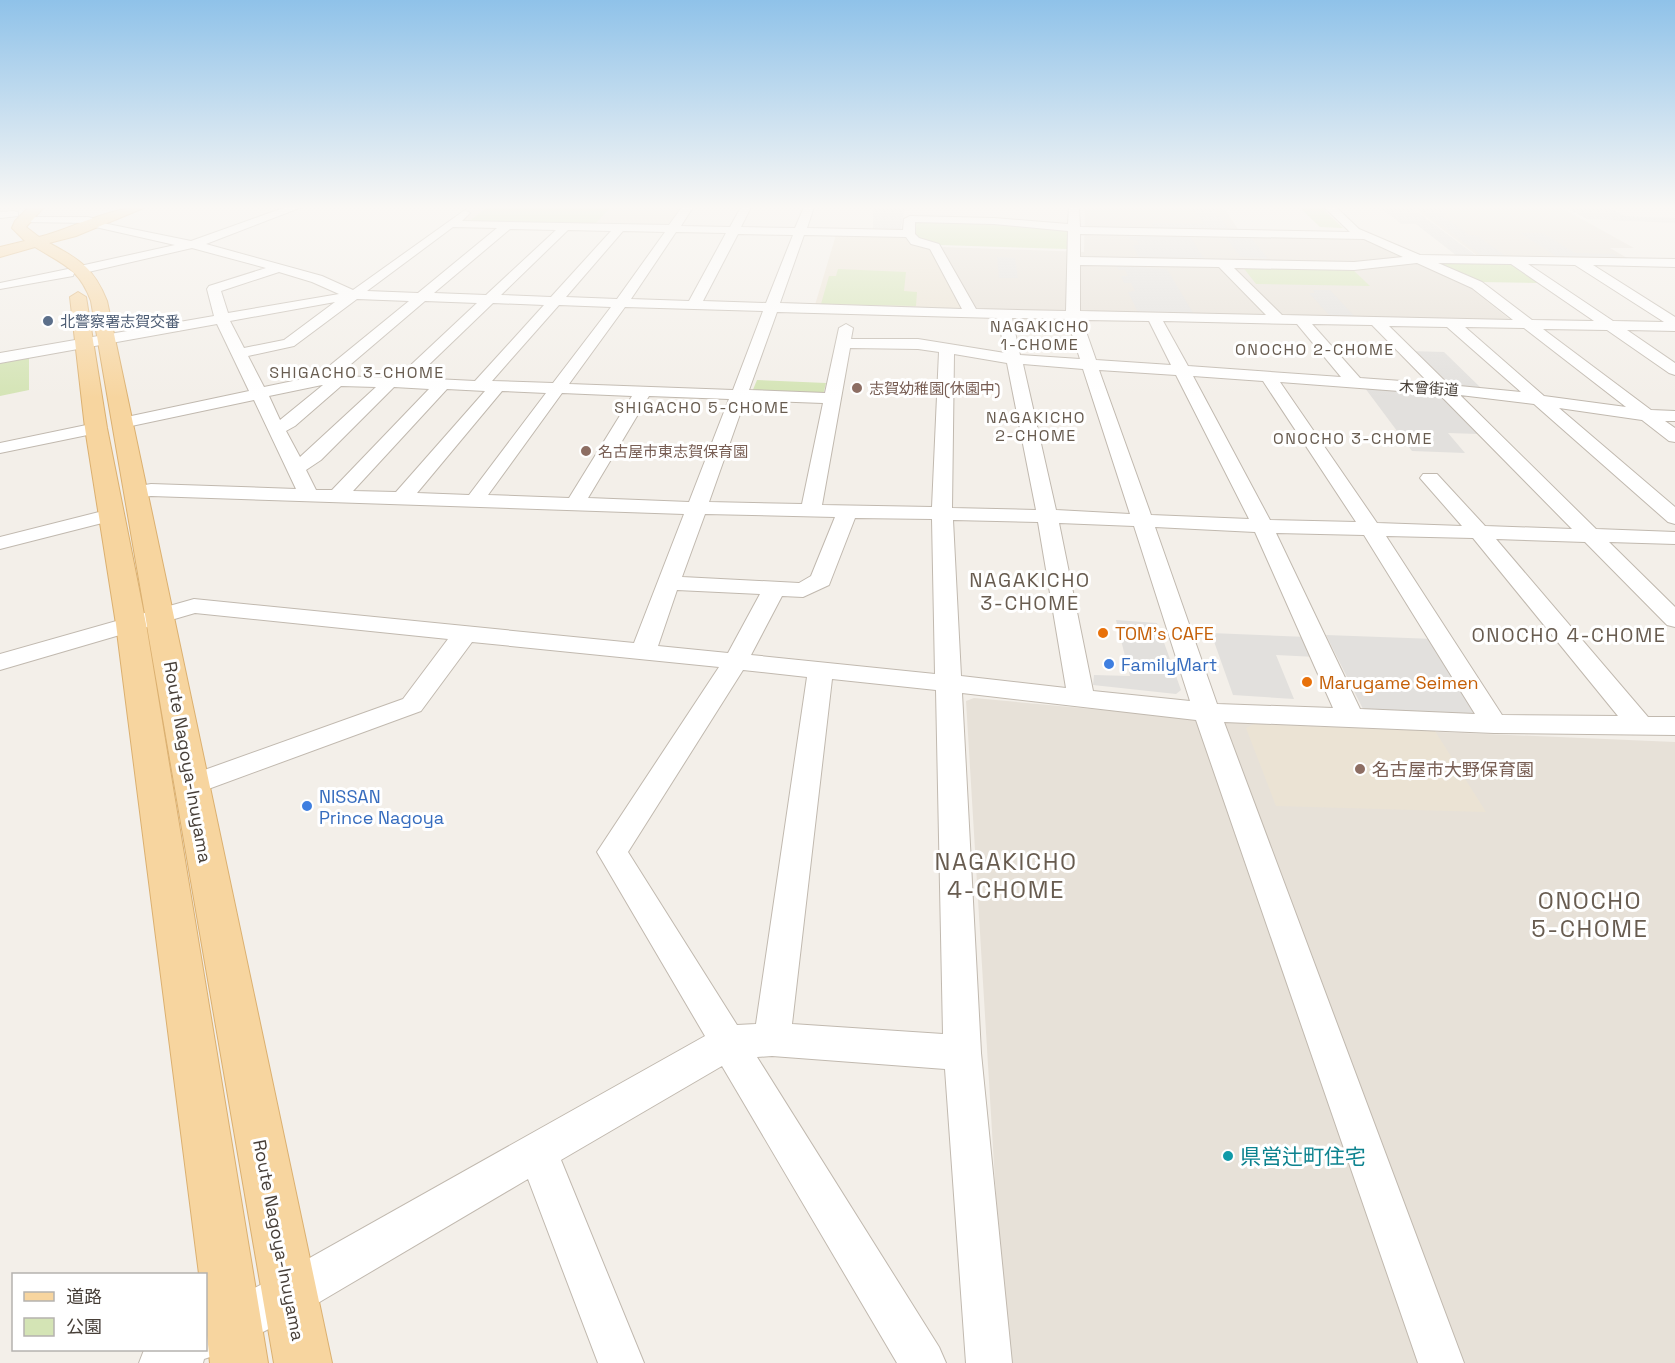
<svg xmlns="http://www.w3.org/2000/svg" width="1675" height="1363" font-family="'Space Grotesk','Noto Sans JP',sans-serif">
  <rect width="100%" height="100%" fill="#f3efe9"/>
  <g fill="#e7e1d8">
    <path d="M1085,207H1223L1242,235L1361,238L1468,286L1513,322L981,310L974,307L942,247L1084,252Z"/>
    <path d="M1413,207H1560L1634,248H1610L1629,259L1479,257Z"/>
    <path d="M974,698L1254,724L1675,742V1363H1006L966,701Z"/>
  </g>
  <g fill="#ebe3d4">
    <path d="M476,207H683L668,227L457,222Z"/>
    <path d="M836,235L907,236L929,247L964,309L815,305Z"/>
    <path d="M1254,724L1435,731L1486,812L1276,806L1246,728Z"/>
  </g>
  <g fill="#d4e4b5">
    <path d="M487,207H611L596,223L470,221Z"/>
    <path d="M1300,208H1322L1343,228L1320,227Z"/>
    <path d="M915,221L992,223L1069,229L1068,249L940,245L921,240L915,234Z"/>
    <path d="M1506,261L1539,283L1479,282L1432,262Z"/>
    <path d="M1242,266L1351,268L1370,286L1256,284Z"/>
    <path d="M838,269L906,272L904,291L917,292L916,306L821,304L829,276H836Z"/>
    <path d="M29,354V390L0,396V359Z"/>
    <path d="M757,380L826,383L823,395L752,392Z"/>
  </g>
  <g fill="#e2e0dd">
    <path d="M873,207H905L900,232L873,231Z"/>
    <path d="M1192,207H1212L1230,231L1155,229L1151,223L1204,224Z"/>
    <path d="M1380,207H1411L1478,257L1457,256L1416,224H1401Z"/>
    <path d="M1417,207H1436L1447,215L1443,216L1469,235H1476L1506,256H1482Z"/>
    <path d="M1565,207H1607L1625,216L1675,218V223L1587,219Z"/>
    <path d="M1520,233H1543L1575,253L1614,254L1623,259L1559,258Z"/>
    <path d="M1127,234L1189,235L1205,260L1139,258L1133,245H1139L1137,240H1130Z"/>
    <path d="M1225,236L1252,239L1268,259L1241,257Z"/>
    <path d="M997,257L1015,258L1018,278H999Z"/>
    <path d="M1117,266L1167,269L1193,313L1138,312L1128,292L1135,291L1131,283H1124L1121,276H1128L1125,270H1119Z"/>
    <path d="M1313,290H1330L1355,317L1330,316L1309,293H1315Z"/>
    <path d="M1409,351L1444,352L1483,390L1446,388Z"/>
    <path d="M1365,388L1440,393L1478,434L1448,433L1465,453L1412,451Z"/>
    <path d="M1116,620L1157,623L1181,690L1176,694L1093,685L1094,675L1130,676Z"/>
    <path d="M1211,633L1307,637L1316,657L1276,655L1294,699L1233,695Z"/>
    <path d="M1326,635L1435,639L1482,715L1364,711Z"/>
  </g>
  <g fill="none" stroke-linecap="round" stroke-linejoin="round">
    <defs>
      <g id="minor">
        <path d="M286,207H302L206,244L322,276L353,290L465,210L470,213L462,221L669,225L682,207H693L681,226L730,227L741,207H751L741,227L795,228L804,207H814L807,228L903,230L904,219L910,216L994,218L1068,224L1069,207H1079L1080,227L1350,232L1324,207H1336L1359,229L1420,255L1675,259V267L1593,265L1675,317V331L1627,330L1675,363V375L1669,373L1607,330L1543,329L1651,410L1675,411V421H1665L1675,428V442L1669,441L1642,420L1559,408L1675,507V524L1668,522L1534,404L1460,395L1596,529L1675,532V544L1609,542L1675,607V627L1667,625L1585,542L1496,539L1648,717H1675V735L1494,733L1224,722L1464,1363H1418L1196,720L962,693L981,1053L1012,1363H966L945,1069L772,1056L757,1057L939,1347L946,1363H897L722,1066L561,1160L644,1363H598L528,1179L306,1310L222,1353L204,1359L203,1363H139L144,1350H206V1313L274,1278L705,1036L597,852L719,667L472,642L421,711L192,795L182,792L178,785L182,778L403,699L448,639L195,613L0,670V654L194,599L634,643L684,514L151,496L134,498L127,496L124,492L127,488L151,484L296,489L254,400L122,428L116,427L113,423L116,419L122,418L249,391L217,324L0,363V353L214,316L207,289L209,286L266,268L192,248L84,273L80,272L78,269L80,266L175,245L91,226L90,223L24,222L18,219L20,217H88L92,218L93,221L191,241ZM915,222L994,224L1068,231L1066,311L976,309L939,244L919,238L915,234ZM453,227L497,228L418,293L367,291ZM510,229L556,230L486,295L434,293ZM568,230L611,231L551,297L501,295ZM623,231L665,232L617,299L566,297ZM676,232L726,233L689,301L631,299ZM738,234L793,235L766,303L703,301ZM1080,234L1364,239L1403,257L1354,262L1080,257ZM804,235L906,237L911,244L930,249L962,309L780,303ZM1417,263L1472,288L1513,320L1282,315L1234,268L1354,270ZM1438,263L1511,264L1594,321L1532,320L1482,282ZM1528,264L1575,265L1664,322L1613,321ZM1080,265L1219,267L1266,315L1080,311ZM279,272L312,282L339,294L228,313L221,291ZM357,299L409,301L317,376L264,387L248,356L294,346ZM425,301L477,303L397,378L337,376ZM335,302L284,340L244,348L230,321ZM493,303L544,305L475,381L415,378ZM559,305L611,307L553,383L492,381ZM625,307L763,311L733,390L569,384ZM777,312L998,318L1005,353L918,339H851L853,328L846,324L839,328L825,393L749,390ZM1012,318L1067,319L1080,359L1020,355ZM1082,320L1149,321L1171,365L1096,360ZM1163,321L1297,324L1341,377L1188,366ZM1312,324L1372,325L1429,383L1360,378ZM1389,326L1447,327L1521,392L1449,385ZM1465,327L1524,328L1626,407L1544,396ZM850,348L918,349L939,352L932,507L822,505ZM954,354L1007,363L1036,510L952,508ZM1023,364L1083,369L1130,514L1056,510ZM1099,370L1176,375L1249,519L1151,515ZM1193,376L1263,381L1356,522L1270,520ZM1280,382L1439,394L1572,529L1485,526L1437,474H1423L1420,478L1462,526L1377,523ZM323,385L280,420L269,396L322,385ZM341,386L376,387L300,457L286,431L295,426ZM394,387L429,389L332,490H316L306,470L321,460ZM447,389L485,391L396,492L353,491ZM502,391L546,393L469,495L417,493ZM562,393L632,396L569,498L488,495ZM649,396L729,399L689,502L588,498ZM745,400L823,403L802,504L709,502ZM705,514L835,517L811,576L799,583L682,577ZM855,518L932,519L935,674L751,655L782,596L803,597L829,585ZM953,520L1038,522L1066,688L961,676ZM1059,523L1134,526L1190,701L1093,691ZM1155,527L1255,532L1333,708L1217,704ZM1276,533L1364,535L1475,714L1360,709ZM1386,536L1473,538L1618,716L1502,715ZM677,590L760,594L728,653L658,646ZM743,670L807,677L756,1024L737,1025L628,852ZM832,679L936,690L943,1034L792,1024Z"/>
        <path d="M14,211L18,212V216L0,218V212Z"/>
        <path d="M68,269L74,273L73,276L0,289V283Z"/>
        <path d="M96,423L102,424L105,428L102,432L0,453V443Z"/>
        <path d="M111,509L118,511L121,515L118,519L0,549V537Z"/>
      </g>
      <g id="major">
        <path d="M29,207H44L26,227L39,237C74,228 109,207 146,207L76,236L49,243C79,259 94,268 107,301L332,1363H274L91,301C79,268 62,264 35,247L0,257V247L25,241L12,228L15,221Z"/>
        <path d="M78,292L86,297L107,428L146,624L268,1363H210L206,1326V1274H199L116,624L85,428L70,297Z"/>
      </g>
    </defs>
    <use href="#minor" stroke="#c1b9af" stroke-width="2"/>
    <use href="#major" stroke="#dbb070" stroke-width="2"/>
    <use href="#minor" fill="#fff" fill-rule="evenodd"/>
    <use href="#major" fill="#f7d59f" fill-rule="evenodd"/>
  </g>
  <linearGradient id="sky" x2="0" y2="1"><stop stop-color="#8fc2e9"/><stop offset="0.52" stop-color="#faf8f5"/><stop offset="1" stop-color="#faf8f5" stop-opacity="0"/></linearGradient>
  <rect width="1675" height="398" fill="url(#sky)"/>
  <circle fill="#5c6f8a" stroke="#fff" stroke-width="2" cx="48" cy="321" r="6"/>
  <g fill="#8d6e63" stroke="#fff" stroke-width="2">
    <circle cx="857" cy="388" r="6"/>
    <circle cx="586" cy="451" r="6"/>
    <circle cx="1360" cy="769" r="6"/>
  </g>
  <g fill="#e8710a" stroke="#fff" stroke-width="2">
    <circle cx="1103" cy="633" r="6"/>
    <circle cx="1307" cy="682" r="6"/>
  </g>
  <g fill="#3f7fe0" stroke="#fff" stroke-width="2">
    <circle cx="1109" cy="664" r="6"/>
    <circle cx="307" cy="806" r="6"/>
  </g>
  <circle fill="#0f9aa8" stroke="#fff" stroke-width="2" cx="1228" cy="1156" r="6"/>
  <g text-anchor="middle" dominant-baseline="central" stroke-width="6" stroke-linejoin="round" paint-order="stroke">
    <g font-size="15" fill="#4e5e75" stroke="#fff" text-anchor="start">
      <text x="60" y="321">北警察署志賀交番</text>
    </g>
    <g font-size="15" fill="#785e54" stroke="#fff" text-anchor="start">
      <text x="869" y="388">志賀幼稚園(休園中)</text>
      <text x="598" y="451">名古屋市東志賀保育園</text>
    </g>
    <g font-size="15" fill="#473f38" stroke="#fff">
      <text transform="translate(1429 388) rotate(4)">木曾街道</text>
    </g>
    <g font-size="16" letter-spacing="1.5" fill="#685c50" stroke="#fff">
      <text x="1040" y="326">NAGAKICHO<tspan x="1040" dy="18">1-CHOME</tspan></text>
      <text x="1315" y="349">ONOCHO 2-CHOME</text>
      <text x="357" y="372">SHIGACHO 3-CHOME</text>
      <text x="702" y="407">SHIGACHO 5-CHOME</text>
      <text x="1036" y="417">NAGAKICHO<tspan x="1036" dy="18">2-CHOME</tspan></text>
      <text x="1353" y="438">ONOCHO 3-CHOME</text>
    </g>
    <g font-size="18" fill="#c56008" stroke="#fff" text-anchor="start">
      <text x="1115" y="633">TOM's CAFE</text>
      <text x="1319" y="682">Marugame Seimen</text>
    </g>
    <g font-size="18" fill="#366cbe" stroke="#fff" text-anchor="start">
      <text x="1121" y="664">FamilyMart</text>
      <text x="319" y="796">NISSAN<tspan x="319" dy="21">Prince Nagoya</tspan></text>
    </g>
    <g font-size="18" fill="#473f38" stroke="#fff">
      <text transform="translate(188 762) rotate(80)">Route Nagoya-Inuyama</text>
      <text transform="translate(279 1240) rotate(79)">Route Nagoya-Inuyama</text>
    </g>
    <g font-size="18" fill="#785e54" stroke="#fff" text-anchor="start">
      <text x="1372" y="769">名古屋市大野保育園</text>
    </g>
    <g font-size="20" letter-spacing="1.5" fill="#685c50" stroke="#fff">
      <text x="1030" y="580">NAGAKICHO<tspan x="1030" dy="23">3-CHOME</tspan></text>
      <text x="1569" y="635">ONOCHO 4-CHOME</text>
    </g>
    <g font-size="21" fill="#0d838f" stroke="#fff" text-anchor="start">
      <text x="1240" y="1156">県営辻町住宅</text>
    </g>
    <g font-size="24" letter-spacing="1.5" fill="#685c50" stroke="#fff">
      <text x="1006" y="861">NAGAKICHO<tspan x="1006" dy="28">4-CHOME</tspan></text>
      <text x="1590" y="900">ONOCHO<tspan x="1590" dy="28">5-CHOME</tspan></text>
    </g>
  </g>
  <rect x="12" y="1273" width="195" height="78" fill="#ffffff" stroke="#b5b2af" stroke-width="1.5"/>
  <rect x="24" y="1292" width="30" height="9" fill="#f7d59f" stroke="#b5b2af" stroke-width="1.5"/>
  <text x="66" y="1303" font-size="18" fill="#473f38">道路</text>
  <rect x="24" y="1318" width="30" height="18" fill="#d4e4b5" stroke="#b5b2af" stroke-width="1.5"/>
  <text x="66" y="1333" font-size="18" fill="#473f38">公園</text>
</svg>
